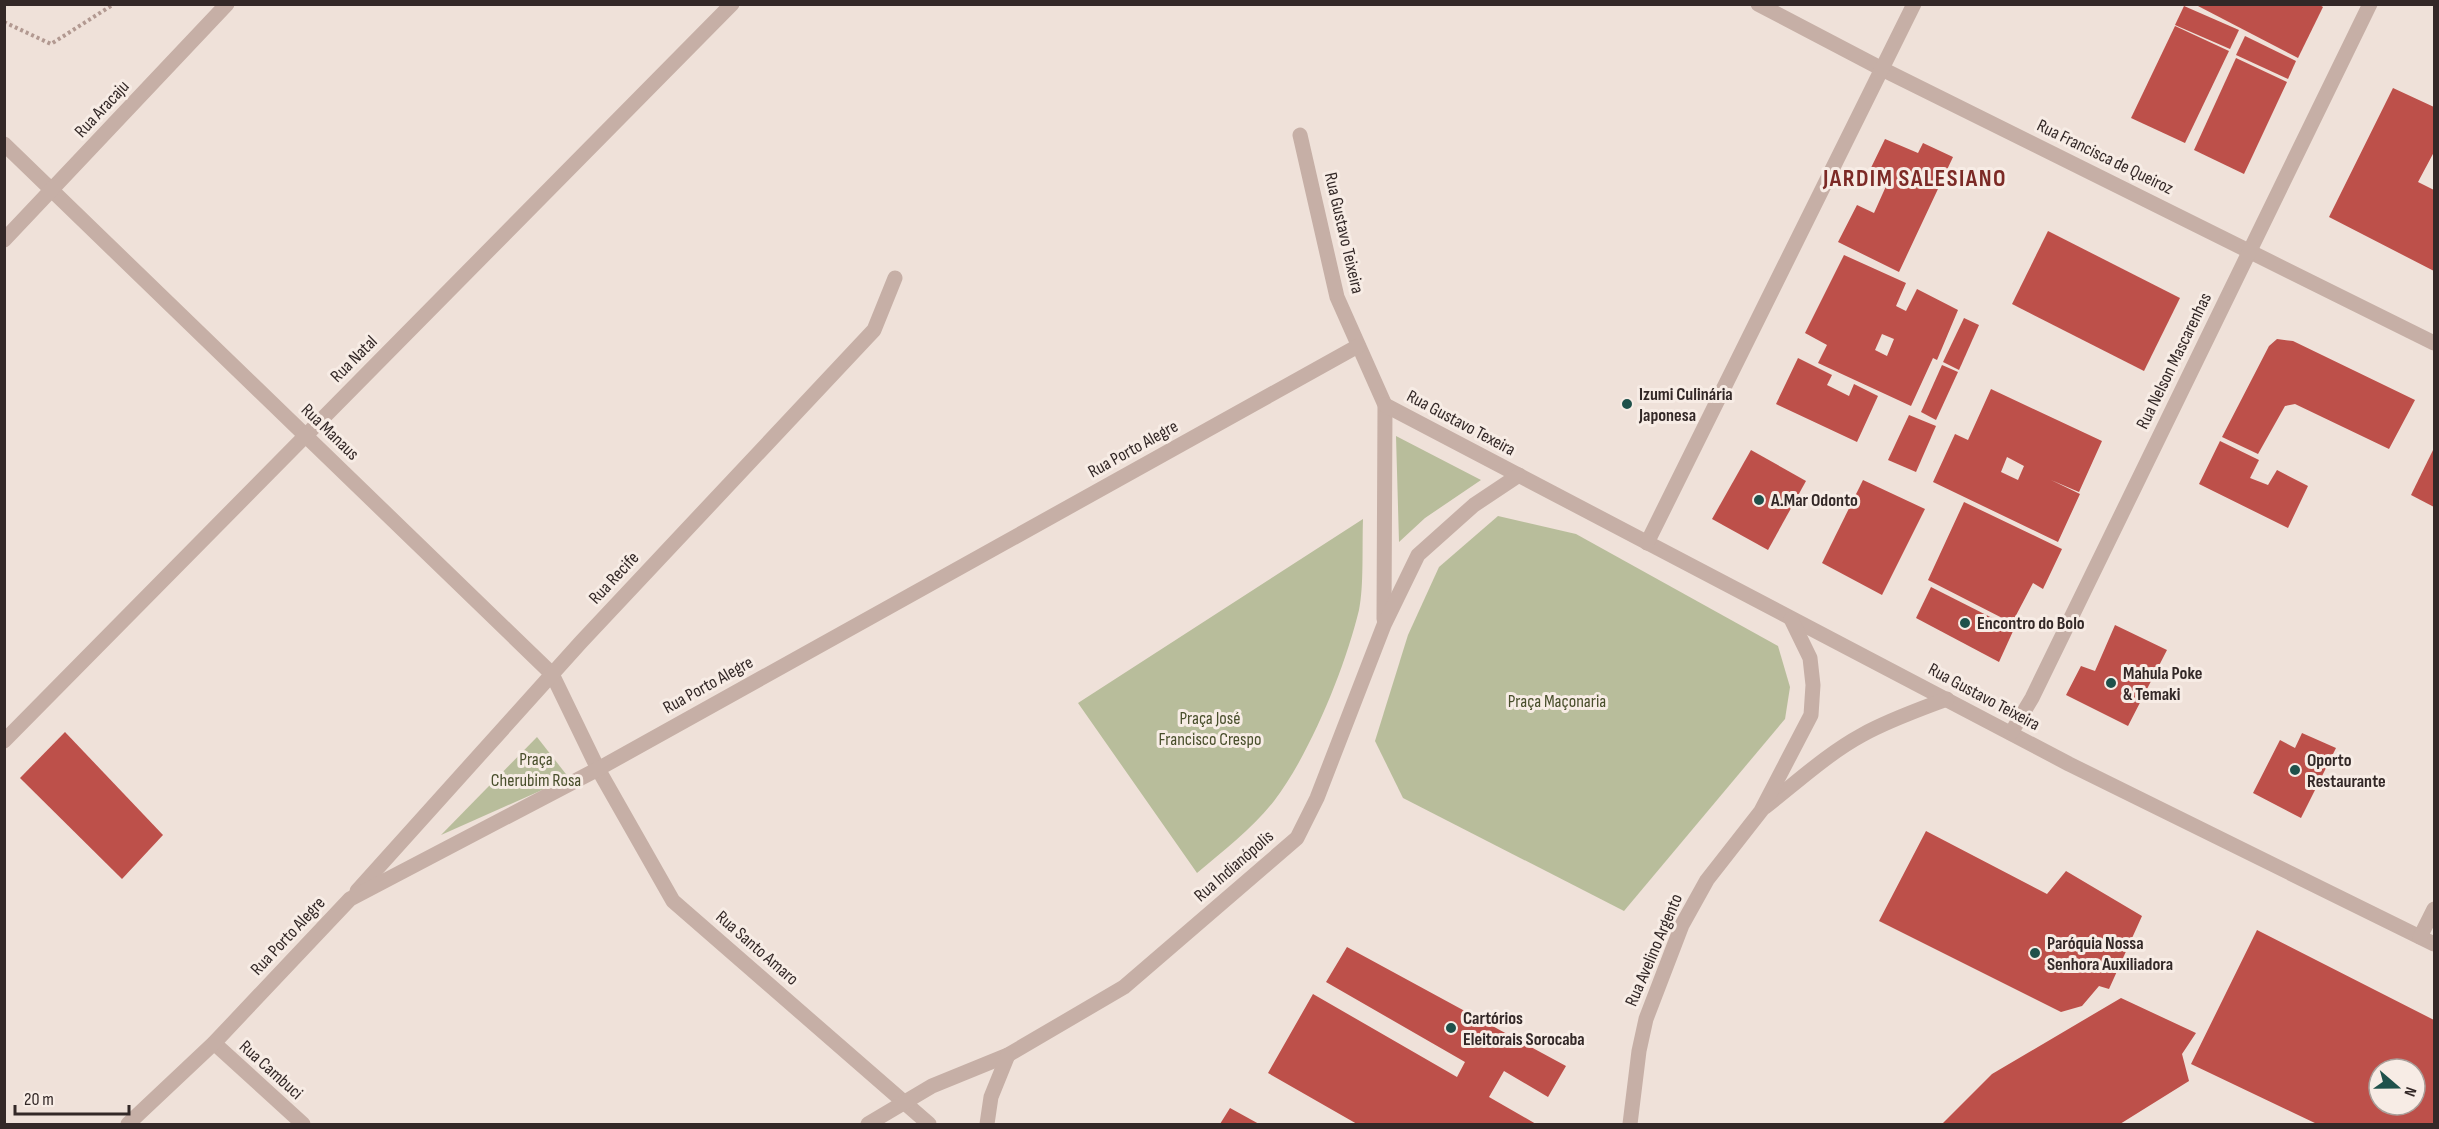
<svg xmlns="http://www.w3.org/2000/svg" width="2439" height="1129" font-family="'Sofia Sans Condensed',sans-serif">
  <rect width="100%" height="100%" fill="#efe1d9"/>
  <g fill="#b8bd9b">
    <path d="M1396,436L1481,480L1425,518L1399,542Z"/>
    <path d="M1498,516L1576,534L1778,646L1790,687L1785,719L1624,911L1403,798L1375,741L1408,635L1439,567Z"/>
    <path d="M1363,519C1362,545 1364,587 1359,610C1345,668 1310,754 1274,801C1253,828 1223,851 1197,873L1078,703Z"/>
    <path d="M537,737L569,778L441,835Z"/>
  </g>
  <g fill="#bd504a" fill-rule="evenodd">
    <path d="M2199,4H2318L2323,7L2298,58L2198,6Z"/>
    <path d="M2184,6L2239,30L2230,49L2175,25Z"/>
    <path d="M2175,26L2229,51L2185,143L2131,118Z"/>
    <path d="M2245,36L2296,61L2288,79L2236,55Z"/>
    <path d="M2236,58L2287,82L2244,174L2194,150Z"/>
    <path d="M2393,88L2434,107V152L2418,182L2434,190V271L2329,217Z"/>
    <path d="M1885,139L1918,153L1923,143L1953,157L1899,272L1838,242L1857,205L1874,213L1887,184L1867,176Z"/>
    <path d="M2048,231L2180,298L2144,371L2012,304Z"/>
    <path d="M1844,255L1906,283L1896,306L1906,311L1917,289L1958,310L1937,360L1933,358L1911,406L1818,363L1827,345L1805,333ZM1882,334L1894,339L1887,356L1875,350Z"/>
    <path d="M1964,318L1979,325L1959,370L1943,362Z"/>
    <path d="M2277,339L2293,341L2415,400L2389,449L2295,404L2285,406L2258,454L2222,437L2269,346Z"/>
    <path d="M1798,358L1832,375L1827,385L1849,396L1854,384L1878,396L1857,442L1776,404Z"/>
    <path d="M1942,365L1958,372L1936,420L1921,412Z"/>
    <path d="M1991,389L2102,441L2079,492L2051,480L2080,494L2058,542L1933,482L1955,434L1968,440ZM2007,457L2024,466L2018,480L2001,472Z"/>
    <path d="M1909,415L1936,426L1916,472L1888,460Z"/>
    <path d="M2220,441L2259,460L2250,478L2268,485L2277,470L2308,486L2288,528L2199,484Z"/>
    <path d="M2434,448V507L2411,495Z"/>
    <path d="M1751,450L1806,481L1768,550L1712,519Z"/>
    <path d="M1863,480L1925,509L1882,595L1822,563Z"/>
    <path d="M1964,502L2062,549L2043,589L2033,583L2012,623L1928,580Z"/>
    <path d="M1931,587L2014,629L1999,662L1916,618Z"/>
    <path d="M2115,625L2167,650L2128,726L2066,695L2081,666L2095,671Z"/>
    <path d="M65,732L163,835L122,879L20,778Z"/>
    <path d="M2302,733L2336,748L2301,818L2253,793L2280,740L2295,748Z"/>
    <path d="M1926,831L2047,894L2066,871L2142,916L2109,989L2099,986L2082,1006L2061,1012L1879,921Z"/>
    <path d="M2257,930L2434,1020V1124H2317L2191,1064ZM2379,1069H2415V1105H2379Z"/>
    <path d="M1347,947L1566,1066L1548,1097L1504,1071L1489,1097L1536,1124H1357L1268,1073L1313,994L1457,1077L1465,1062L1326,982Z"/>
    <path d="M2121,998L2196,1033L2182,1054L2189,1081L2120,1124H1942L1992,1074Z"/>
    <path d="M1230,1108L1259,1124H1220Z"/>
  </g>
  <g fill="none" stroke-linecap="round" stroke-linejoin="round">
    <path stroke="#b29991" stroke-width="4" stroke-dasharray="3 3" stroke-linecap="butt" d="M4,22L51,44L114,4"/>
    <g stroke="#c6afa6" stroke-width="15">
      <path d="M1758,4L1882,69L2434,343"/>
      <path d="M1300,135L1337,297L1385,405L1384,619"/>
      <path d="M4,144L552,674L598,769L673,901L929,1124"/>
      <path d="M4,240L227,4"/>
      <path d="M1385,405L2069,764L2434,944"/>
      <path d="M1647,543L1914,4"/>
      <path d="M2011,733L2032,698L2370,4"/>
      <path d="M4,741L732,4"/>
      <path d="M1765,807C1796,783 1827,754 1862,735C1889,720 1918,710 1947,699"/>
      <path d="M357,891L581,642L874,330L895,278"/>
      <path d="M2420,937L2434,909"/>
      <path d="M214,1043L303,1124"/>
      <path d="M128,1124L214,1043L350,899L598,769L1358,346"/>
      <path d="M868,1124L932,1086L1008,1055L1124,987L1297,838L1317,798L1384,625L1418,555L1474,505L1519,475"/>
      <path d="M987,1124L991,1097L1008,1055"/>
      <path d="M1630,1124L1639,1051L1646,1019L1682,925L1707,880L1761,811L1811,715L1813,685L1810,658L1791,619"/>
    </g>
  </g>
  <g fill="#1f514b" stroke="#f7ece5" stroke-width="2">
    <circle cx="1627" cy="404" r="6"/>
    <circle cx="1759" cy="500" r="6"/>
    <circle cx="1965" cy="623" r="6"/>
    <circle cx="2111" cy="683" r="6"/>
    <circle cx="2295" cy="770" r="6"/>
    <circle cx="2035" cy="953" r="6"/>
    <circle cx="1451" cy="1028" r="6"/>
  </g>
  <g text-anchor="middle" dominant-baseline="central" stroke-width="6" stroke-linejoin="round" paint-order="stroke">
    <g font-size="18" fill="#332827" stroke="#f7ece5">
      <text transform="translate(102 109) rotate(-47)">Rua Aracaju</text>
      <text transform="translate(2105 157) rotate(26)">Rua Francisca de Queiroz</text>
      <text transform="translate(1344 233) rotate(77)">Rua Gustavo Teixeira</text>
      <text transform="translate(354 359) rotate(-45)">Rua Natal</text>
      <text transform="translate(2174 361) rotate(-64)">Rua Nelson Mascarenhas</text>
      <text transform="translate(1461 423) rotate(28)">Rua Gustavo Texeira</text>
      <text transform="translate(330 432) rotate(44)">Rua Manaus</text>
      <text transform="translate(1133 449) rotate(-29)">Rua Porto Alegre</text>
      <text transform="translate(614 578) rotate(-47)">Rua Recife</text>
      <text transform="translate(708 685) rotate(-29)">Rua Porto Alegre</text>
      <text transform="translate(1984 697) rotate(28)">Rua Gustavo Teixeira</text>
      <text transform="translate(1234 866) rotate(-41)">Rua Indianópolis</text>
      <text transform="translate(288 936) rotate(-47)">Rua Porto Alegre</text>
      <text transform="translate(757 948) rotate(41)">Rua Santo Amaro</text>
      <text transform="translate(1654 950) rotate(-67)">Rua Avelino Argento</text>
      <text transform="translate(271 1070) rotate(42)">Rua Cambuci</text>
    </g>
    <g font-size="18" font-weight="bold" fill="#332827" stroke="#f7ece5" text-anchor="start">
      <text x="1639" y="394">Izumi Culinária<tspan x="1639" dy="21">Japonesa</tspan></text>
      <text x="1771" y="500">A.Mar Odonto</text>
      <text x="1977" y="623">Encontro do Bolo</text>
      <text x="2123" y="673">Mahula Poke<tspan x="2123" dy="21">&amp; Temaki</tspan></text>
      <text x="2307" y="760">Oporto<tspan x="2307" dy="21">Restaurante</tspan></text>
      <text x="2047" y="943">Paróquia Nossa<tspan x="2047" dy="21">Senhora Auxiliadora</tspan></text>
      <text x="1463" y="1018">Cartórios<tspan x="1463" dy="21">Eleitorais Sorocaba</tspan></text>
    </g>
    <g font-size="18" fill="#494f2c" stroke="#f7ece5">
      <text x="1557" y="701">Praça Maçonaria</text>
      <text x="1210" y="718">Praça José<tspan x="1210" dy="21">Francisco Crespo</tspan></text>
      <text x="536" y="759">Praça<tspan x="536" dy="21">Cherubim Rosa</tspan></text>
    </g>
    <g font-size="24" font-weight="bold" letter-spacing="1.5" fill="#7c2a26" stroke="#f7ece5">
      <text x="1915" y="178">JARDIM SALESIANO</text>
    </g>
  </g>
  <rect width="2439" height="1129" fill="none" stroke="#332827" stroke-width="12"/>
  <g transform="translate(2397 1087) rotate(110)"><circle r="28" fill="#f7ece5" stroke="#a99e99" stroke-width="1.5"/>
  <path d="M0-4.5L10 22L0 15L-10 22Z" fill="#1f514b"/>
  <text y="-9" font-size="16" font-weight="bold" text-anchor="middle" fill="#332827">N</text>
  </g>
  <path d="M15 1105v9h114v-9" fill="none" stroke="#332827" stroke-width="3"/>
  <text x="24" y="1105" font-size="18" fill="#332827" stroke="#f7ece5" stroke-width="4.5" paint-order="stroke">20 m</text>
</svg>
